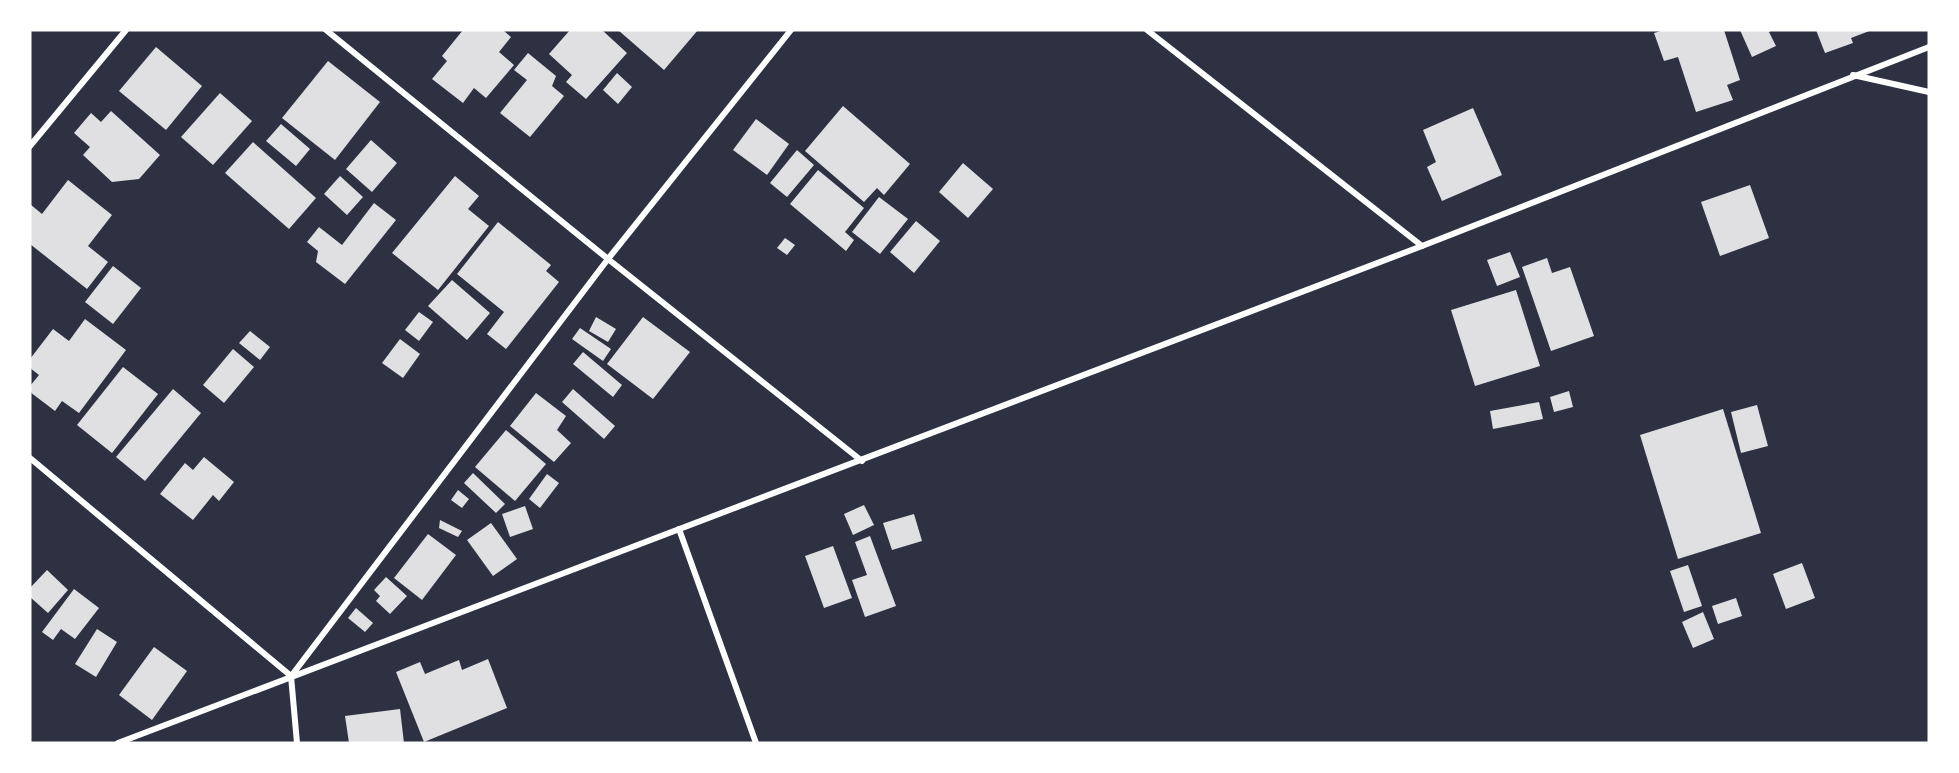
<svg xmlns="http://www.w3.org/2000/svg" width="1959" height="773" font-family="Ubuntu,sans-serif">
  <rect width="100%" height="100%" fill="#2d3142"/>
  <g fill="#e0e0e3">
    <path d="M463,30H503L511,37L499,52L514,65L486,98L474,88L463,103L432,79L447,61L442,56Z"/>
    <path d="M570,30H602L627,53L586,99L566,82L572,75L549,54Z"/>
    <path d="M618,30H698L664,70Z"/>
    <path d="M1664,30H1724L1740,80L1727,85L1733,100L1696,112L1678,57L1664,61L1654,33Z"/>
    <path d="M1740,30H1773L1769,32L1776,46L1752,57Z"/>
    <path d="M1816,30H1872L1851,38L1853,43L1825,53Z"/>
    <path d="M156,47L202,86L166,130L119,91Z"/>
    <path d="M528,53L556,76L552,86L564,96L530,137L500,113L527,80L514,70Z"/>
    <path d="M328,61L380,102L335,160L282,118Z"/>
    <path d="M617,73L632,87L618,104L603,90Z"/>
    <path d="M220,93L252,121L213,165L181,137Z"/>
    <path d="M843,106L910,164L884,195L877,188L864,202L805,151Z"/>
    <path d="M1473,108L1502,175L1442,201L1427,167L1436,162L1423,130Z"/>
    <path d="M111,111L160,155L139,179L112,182L83,155L90,147L74,133L91,113L101,122Z"/>
    <path d="M756,119L789,144L767,175L733,150Z"/>
    <path d="M281,124L310,149L296,166L266,141Z"/>
    <path d="M371,140L397,163L372,192L346,169Z"/>
    <path d="M253,142L316,198L289,229L225,173Z"/>
    <path d="M797,150L814,165L787,197L770,183Z"/>
    <path d="M963,163L993,189L968,218L939,192Z"/>
    <path d="M818,170L864,208L845,232L854,240L846,251L790,204Z"/>
    <path d="M340,176L363,197L347,215L324,194Z"/>
    <path d="M455,176L479,196L468,209L489,226L438,290L392,253Z"/>
    <path d="M68,180L112,215L88,246L108,262L87,289L30,244V204L42,214Z"/>
    <path d="M1750,185L1769,238L1720,256L1701,202Z"/>
    <path d="M879,197L908,219L880,254L852,232Z"/>
    <path d="M374,203L396,220L345,284L316,262L318,251L307,242L319,227L342,245Z"/>
    <path d="M916,221L940,241L914,273L890,252Z"/>
    <path d="M498,222L551,265L546,271L559,282L506,349L487,334L504,312L457,274Z"/>
    <path d="M785,238L795,245L787,255L777,248Z"/>
    <path d="M1510,252L1520,277L1497,286L1487,260Z"/>
    <path d="M1547,258L1552,273L1570,267L1594,336L1551,351L1522,267Z"/>
    <path d="M113,266L141,288L113,324L85,302Z"/>
    <path d="M452,280L490,313L467,340L428,306Z"/>
    <path d="M1516,290L1540,366L1475,386L1451,310Z"/>
    <path d="M419,312L433,322L419,341L405,330Z"/>
    <path d="M596,317L616,329L608,342L589,331Z"/>
    <path d="M643,317L690,352L653,399L607,364Z"/>
    <path d="M85,319L126,350L79,413L62,401L55,411L30,392V386L39,375L30,368V359L53,329L69,341Z"/>
    <path d="M580,328L611,349L603,361L572,339Z"/>
    <path d="M250,331L270,347L260,360L239,343Z"/>
    <path d="M400,339L420,354L403,378L382,363Z"/>
    <path d="M233,349L254,367L224,403L203,385Z"/>
    <path d="M583,352L622,385L613,397L573,364Z"/>
    <path d="M123,367L158,394L112,453L77,425Z"/>
    <path d="M173,389L201,413L145,481L116,457Z"/>
    <path d="M573,389L615,426L604,439L562,402Z"/>
    <path d="M1569,391L1573,407L1554,412L1550,397Z"/>
    <path d="M536,393L566,416L557,430L571,443L554,462L510,426Z"/>
    <path d="M1539,402L1543,419L1493,429L1490,411Z"/>
    <path d="M1757,405L1768,446L1741,453L1731,412Z"/>
    <path d="M1723,409L1761,533L1678,559L1640,435Z"/>
    <path d="M506,430L546,464L515,501L475,467Z"/>
    <path d="M204,457L234,482L219,501L213,495L193,520L160,494L185,463L193,470Z"/>
    <path d="M473,473L505,504L496,513L464,483Z"/>
    <path d="M547,474L559,483L540,508L529,499Z"/>
    <path d="M458,490L469,499L462,508L451,500Z"/>
    <path d="M864,505L874,525L853,535L844,514Z"/>
    <path d="M525,506L533,529L510,537L502,514Z"/>
    <path d="M914,514L922,541L892,550L883,523Z"/>
    <path d="M440,520L462,531L458,537L439,528Z"/>
    <path d="M491,523L517,559L493,576L467,540Z"/>
    <path d="M428,534L456,555L422,600L394,578Z"/>
    <path d="M870,536L896,606L865,617L852,580L867,575L855,542Z"/>
    <path d="M833,546L852,598L824,608L805,556Z"/>
    <path d="M1802,563L1815,598L1786,609L1773,574Z"/>
    <path d="M1688,565L1702,606L1684,612L1670,571Z"/>
    <path d="M47,570L68,590L48,613L30,597V588Z"/>
    <path d="M386,577L407,596L390,614L376,601L380,596L374,590Z"/>
    <path d="M74,589L99,608L75,639L61,629L53,640L42,632Z"/>
    <path d="M1736,598L1742,616L1718,624L1712,606Z"/>
    <path d="M356,608L373,623L365,632L348,618Z"/>
    <path d="M1703,612L1714,639L1693,648L1682,622Z"/>
    <path d="M97,629L117,642L96,677L75,664Z"/>
    <path d="M154,647L187,671L152,720L119,695Z"/>
    <path d="M488,659L507,708L424,742L396,672L420,662L425,674L459,660L462,670Z"/>
    <path d="M400,709L404,743H349L345,716Z"/>
  </g>
  <g fill="none" stroke-linecap="round" stroke-linejoin="round">
    <g stroke="#fff" stroke-width="6">
      <path d="M326,30L608,259L862,461"/>
      <path d="M1147,30L1422,246"/>
      <path d="M1853,75L1929,92"/>
      <path d="M30,146L126,30"/>
      <path d="M30,458L291,676"/>
      <path d="M679,529L756,743"/>
      <path d="M292,675L608,259L791,30"/>
      <path d="M291,676L297,743"/>
      <path d="M118,743L1422,246L1929,47"/>
    </g>
  </g>
  <rect width="1959" height="773" fill="none" stroke="#ffffff" stroke-width="63"/>
</svg>
